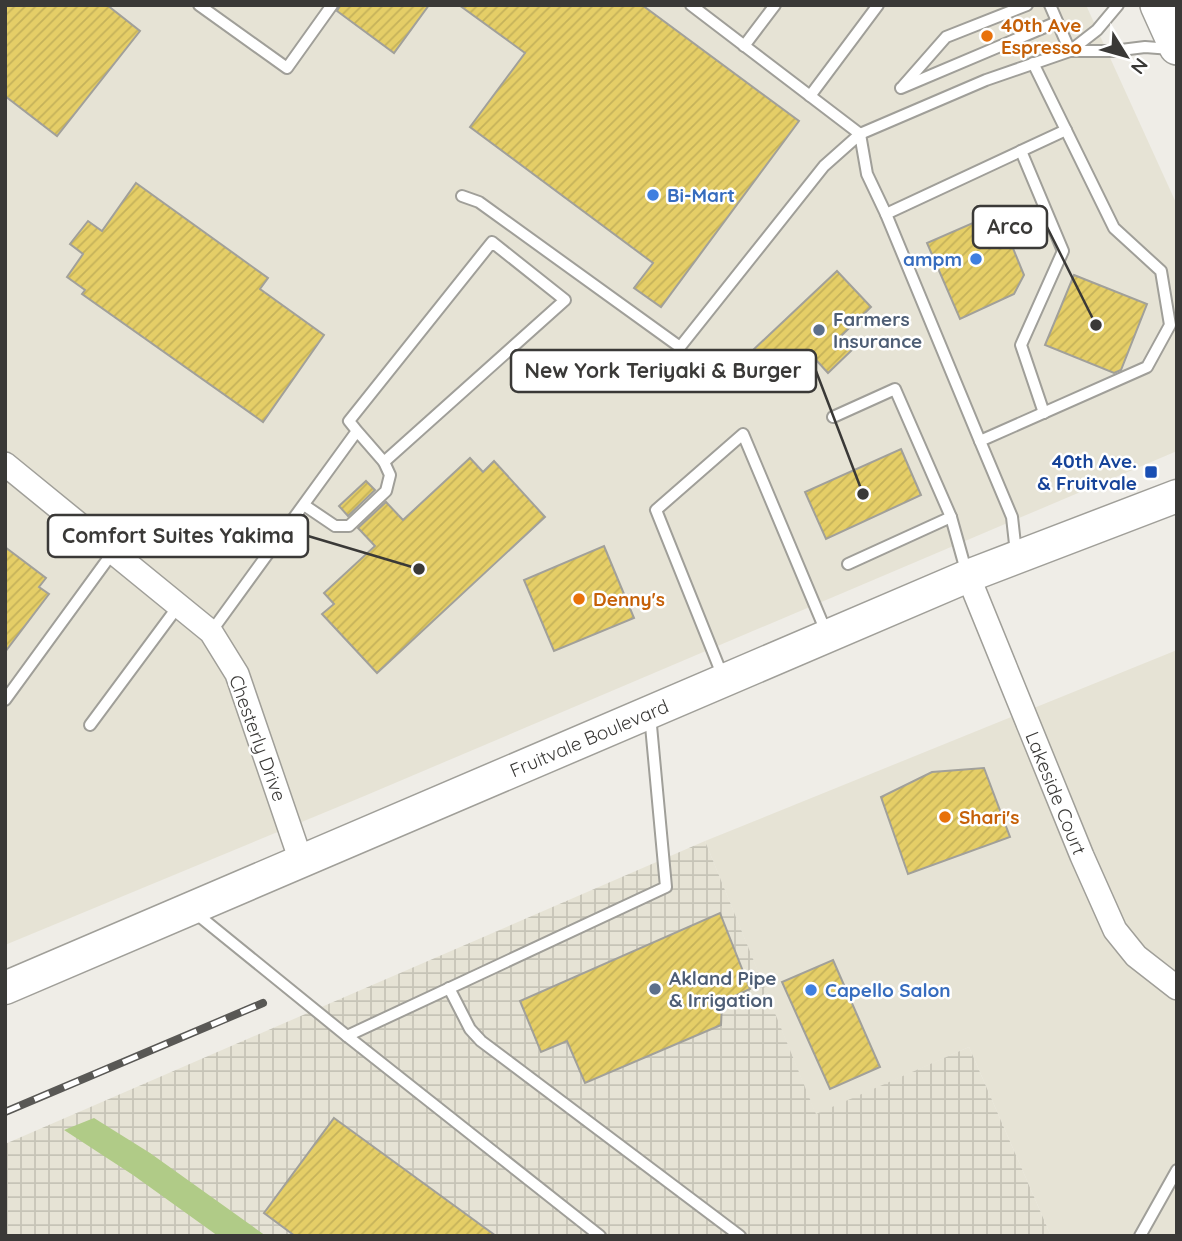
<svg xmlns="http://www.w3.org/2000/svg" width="1182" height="1241" font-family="Quicksand,sans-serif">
  <defs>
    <pattern id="industrial-grid" width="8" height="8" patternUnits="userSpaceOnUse" patternTransform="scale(1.75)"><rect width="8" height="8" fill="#e6e3d5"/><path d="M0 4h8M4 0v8" fill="none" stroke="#c6c4b7"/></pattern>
    <pattern id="building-hatch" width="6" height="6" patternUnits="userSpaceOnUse" patternTransform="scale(1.75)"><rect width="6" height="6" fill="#e5ce67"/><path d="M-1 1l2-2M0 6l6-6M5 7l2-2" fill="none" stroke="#c5b25a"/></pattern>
  </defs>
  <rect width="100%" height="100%" fill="#efede7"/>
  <g fill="#e6e3d5">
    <path d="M5,5H1086L1177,205V451L362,797L5,945Z"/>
    <path d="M1177,650V1236H1051L969,1047L816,1115L705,841Z"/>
  </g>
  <path fill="url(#industrial-grid)" d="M705,841L816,1114L969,1047L1051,1236H5V1144Z"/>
  <path fill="#b0cb87" d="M94,1118L150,1153L266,1236H218L133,1175L64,1130Z"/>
  <g fill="url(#building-hatch)" stroke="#a1a09a" stroke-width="2">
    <path d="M5,5H107L140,31L57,136L5,96Z"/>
    <path d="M340,5H429L394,53L337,11Z"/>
    <path d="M459,5H642L799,121L661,307L634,288L653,263L470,127L525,53Z"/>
    <path d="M136,183L268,278L260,289L324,335L263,422L82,294L85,290L67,277L83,254L70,244L88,221L102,231Z"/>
    <path d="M998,212L1024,275L1014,294L960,319L927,243Z"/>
    <path d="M837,271L871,307L841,336L853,349L828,373L817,361L789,388L753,350Z"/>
    <path d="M1074,275L1147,304L1121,370L1114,373L1045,345Z"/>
    <path d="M901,449L921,495L826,539L805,492Z"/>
    <path d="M470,458L483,472L494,461L545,517L377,673L322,614L334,604L324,593L375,546L358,528L386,502L403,520Z"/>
    <path d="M366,481L375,490L348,516L339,506Z"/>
    <path d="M604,546L634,618L554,651L524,580Z"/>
    <path d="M5,547L46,578L39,587L49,594L5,652Z"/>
    <path d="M984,768L1010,837L908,874L881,797L932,772Z"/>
    <path d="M720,913L750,989L722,1002L721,1025L585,1083L567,1041L541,1052L520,1001Z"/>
    <path d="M833,960L880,1067L830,1089L782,982Z"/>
    <path d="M334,1118L496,1236H295L264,1213Z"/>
  </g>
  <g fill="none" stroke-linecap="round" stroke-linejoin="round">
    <defs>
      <g id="service">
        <path d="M199,5L287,68L332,5"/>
        <path d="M691,5L860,134L986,80L1070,51H1113L1145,47L1171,49"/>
        <path d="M1050,5L1070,51"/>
        <path d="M744,46L775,5"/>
        <path d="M1070,51L1097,30L1118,5"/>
        <path d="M903,86L946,37L1027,5"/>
        <path d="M901,88L1057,22"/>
        <path d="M810,96L878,5"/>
        <path d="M1021,151L1063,251L1021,345L1044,413"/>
        <path d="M462,196L479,202L680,347L824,166L860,134L867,174L886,214"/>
        <path d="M833,417L895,389L951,517L967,574"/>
        <path d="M980,441L886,214L1066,130"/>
        <path d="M304,505L335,526H349L386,491L390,475L384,462"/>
        <path d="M1016,553L1012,517L980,441L1147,367L1170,325L1161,271L1114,228L1033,63"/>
        <path d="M848,564L951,517"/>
        <path d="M211,632L357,431L384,462L565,300L492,242L349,421L357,431"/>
        <path d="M723,677L656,510L743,434L827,634"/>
        <path d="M5,700L113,552"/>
        <path d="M90,725L179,605"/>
        <path d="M193,911L347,1036L666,887L650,715"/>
        <path d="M449,988L470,1029L481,1041L740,1236"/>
        <path d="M347,1036L600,1236"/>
        <path d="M1140,1236L1177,1170"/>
      </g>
      <g id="minor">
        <path d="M5,464L211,632L237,674L301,861"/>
        <path d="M968,576L1082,856L1115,930L1136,956L1177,988"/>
      </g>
      <path id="secondary" d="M5,988L968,576L1177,496"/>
      <path id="primary" d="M1158,5L1177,47"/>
    </defs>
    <use href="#service" stroke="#a09f99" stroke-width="14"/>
    <use href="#minor" stroke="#a09f99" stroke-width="26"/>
    <use href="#secondary" stroke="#a09f99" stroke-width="35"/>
    <use href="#primary" stroke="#a09f99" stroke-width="38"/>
    <use href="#service" stroke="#fff" stroke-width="10"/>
    <use href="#minor" stroke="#fff" stroke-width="23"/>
    <use href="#secondary" stroke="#fff" stroke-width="32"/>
    <use href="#primary" stroke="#fff" stroke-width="35"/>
    <defs>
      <path id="rail" d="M5,1112L263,1003"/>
    </defs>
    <use href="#rail" stroke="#595855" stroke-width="8"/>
    <use href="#rail" stroke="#fff" stroke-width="5" stroke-dasharray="16" stroke-linecap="butt"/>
  </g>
  <g fill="#e8710a" stroke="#fff" stroke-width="2.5">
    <circle cx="987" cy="36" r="7"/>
    <circle cx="579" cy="599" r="7"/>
    <circle cx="945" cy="817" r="7"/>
  </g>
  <g fill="#3f7fe0" stroke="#fff" stroke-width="2.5">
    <circle cx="653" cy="195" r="7"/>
    <circle cx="976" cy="259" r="7"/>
    <circle cx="811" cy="990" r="7"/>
  </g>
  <g fill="#5c6f8a" stroke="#fff" stroke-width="2.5">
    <circle cx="819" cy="330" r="7"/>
    <circle cx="655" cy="989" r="7"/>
  </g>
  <rect fill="#1a4fb4" stroke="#fff" stroke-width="2.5" x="1144" y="465" width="14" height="14" rx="3.5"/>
  <g text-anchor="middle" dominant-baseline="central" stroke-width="5" stroke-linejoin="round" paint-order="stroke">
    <g font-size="19" font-weight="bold" fill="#c56008" stroke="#fff" text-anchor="start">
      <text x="1001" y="25">40th Ave<tspan x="1001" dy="22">Espresso</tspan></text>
      <text x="593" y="599">Denny's</text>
      <text x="959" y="817">Shari's</text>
    </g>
    <g font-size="19" font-weight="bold" fill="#366cbe" stroke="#fff" text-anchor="start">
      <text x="667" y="195">Bi-Mart</text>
      <text x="962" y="259" text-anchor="end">ampm</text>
      <text x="825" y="990">Capello Salon</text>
    </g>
    <g font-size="19" font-weight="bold" fill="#4e5e75" stroke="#fff" text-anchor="start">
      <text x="833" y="319">Farmers<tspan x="833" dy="22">Insurance</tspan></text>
      <text x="669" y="978">Akland Pipe<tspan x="669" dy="22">&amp; Irrigation</tspan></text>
    </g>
    <g font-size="19" font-weight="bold" fill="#164399" stroke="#fff" text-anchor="end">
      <text x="1137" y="461">40th Ave.<tspan x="1137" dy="22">&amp; Fruitvale</tspan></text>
    </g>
    <g font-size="19" fill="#3a3937" stroke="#fff">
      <text transform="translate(258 738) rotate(70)">Chesterly Drive</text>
      <text transform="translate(589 738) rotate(-23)">Fruitvale Boulevard</text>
      <text transform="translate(1056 793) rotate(68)">Lakeside Court</text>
    </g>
  </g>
  <path fill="none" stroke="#3a3937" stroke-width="2.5" d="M1096 325L1047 227M863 494L816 371M419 569L308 536"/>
  <g fill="#3a3937" stroke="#fff" stroke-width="2.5">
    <circle cx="1096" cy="325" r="7"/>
    <circle cx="863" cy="494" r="7"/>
    <circle cx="419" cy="569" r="7"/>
  </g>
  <g fill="#fff" stroke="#3a3937" stroke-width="2.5">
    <rect x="973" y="206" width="74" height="42" rx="7"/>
    <rect x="511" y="350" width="305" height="42" rx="7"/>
    <rect x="48" y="515" width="260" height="42" rx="7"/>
  </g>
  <g font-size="21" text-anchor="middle" font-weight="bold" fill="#3a3937">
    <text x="1010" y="234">Arco</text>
    <text x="663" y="378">New York Teriyaki &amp; Burger</text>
    <text x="178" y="543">Comfort Suites Yakima</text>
  </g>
  <rect width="1182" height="1241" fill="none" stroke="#3a3937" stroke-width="14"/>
  <g transform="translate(1126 56) rotate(127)" stroke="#ffffff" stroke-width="5" paint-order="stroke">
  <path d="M0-5L12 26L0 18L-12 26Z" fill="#3a3937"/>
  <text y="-10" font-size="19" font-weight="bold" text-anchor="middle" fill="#3a3937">N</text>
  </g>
</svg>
